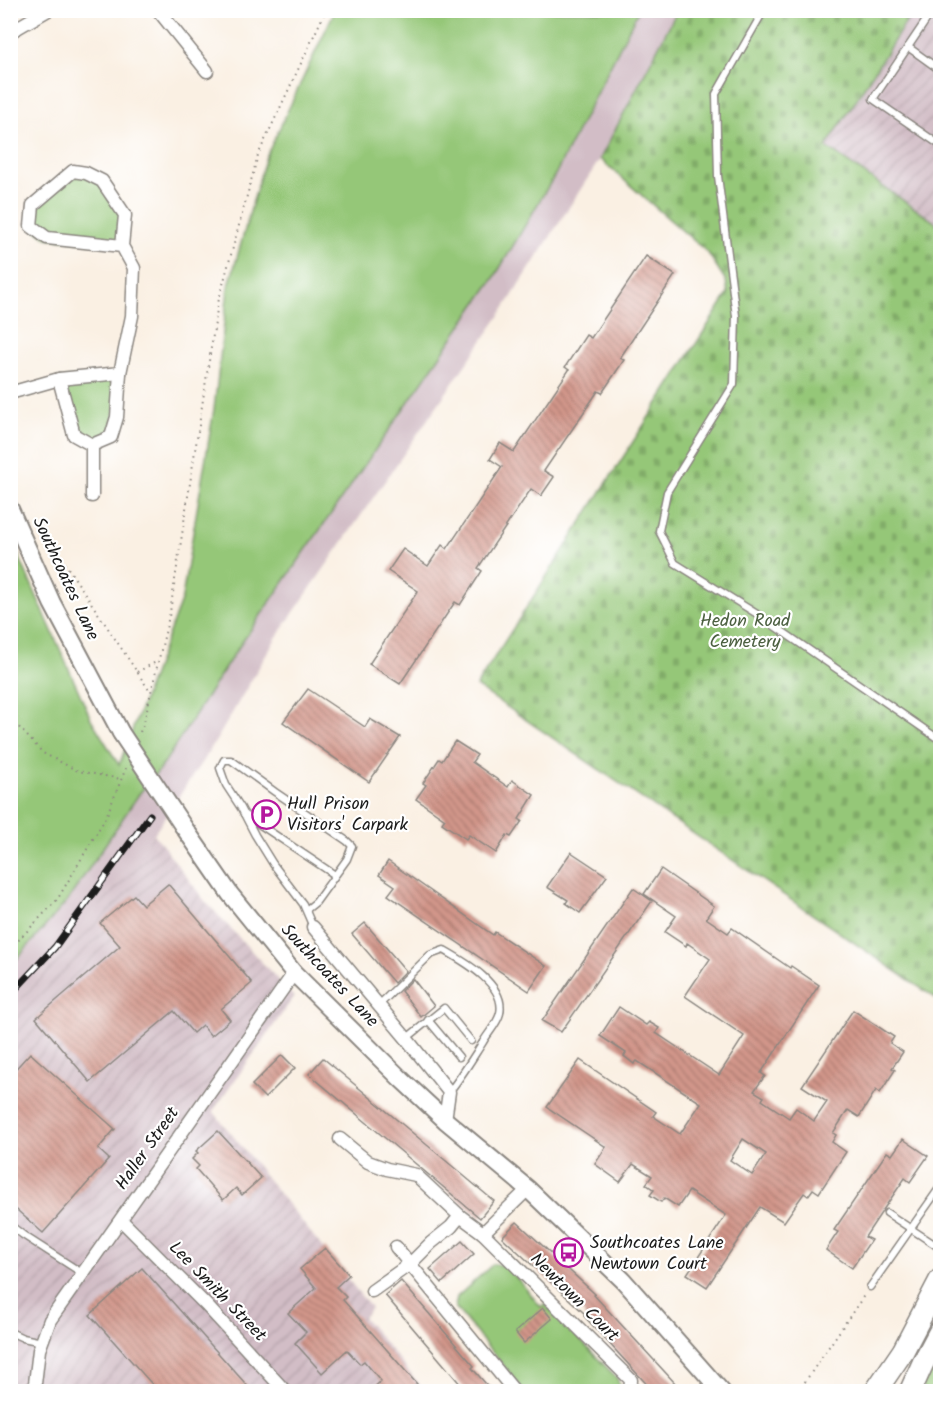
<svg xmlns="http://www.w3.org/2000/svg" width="951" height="1402" font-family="Kalam,sans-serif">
  <defs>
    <pattern id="industrial-furrows" width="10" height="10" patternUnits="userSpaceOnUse" patternTransform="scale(1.5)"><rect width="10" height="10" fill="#d2bdc6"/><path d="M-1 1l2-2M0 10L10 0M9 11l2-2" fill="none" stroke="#b4a2aa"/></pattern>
    <pattern id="cemetery-stones" width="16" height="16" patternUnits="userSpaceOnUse" patternTransform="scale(1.5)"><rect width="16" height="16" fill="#95c778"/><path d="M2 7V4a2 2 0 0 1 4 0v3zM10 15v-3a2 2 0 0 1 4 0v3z" fill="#80aa67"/></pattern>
    <pattern id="building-back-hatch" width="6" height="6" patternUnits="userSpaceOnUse" patternTransform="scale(1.5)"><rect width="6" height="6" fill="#d2968a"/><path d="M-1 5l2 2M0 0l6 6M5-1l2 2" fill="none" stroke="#aa7a70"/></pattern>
  </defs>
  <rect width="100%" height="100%" fill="#fff"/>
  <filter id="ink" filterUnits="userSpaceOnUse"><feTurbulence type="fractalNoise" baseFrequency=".0167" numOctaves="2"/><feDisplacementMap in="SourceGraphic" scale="12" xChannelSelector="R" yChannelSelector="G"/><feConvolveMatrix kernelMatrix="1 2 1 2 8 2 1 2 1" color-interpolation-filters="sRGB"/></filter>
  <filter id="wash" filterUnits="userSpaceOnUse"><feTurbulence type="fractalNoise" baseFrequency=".008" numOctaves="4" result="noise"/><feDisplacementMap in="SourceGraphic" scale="24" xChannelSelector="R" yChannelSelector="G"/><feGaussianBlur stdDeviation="1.35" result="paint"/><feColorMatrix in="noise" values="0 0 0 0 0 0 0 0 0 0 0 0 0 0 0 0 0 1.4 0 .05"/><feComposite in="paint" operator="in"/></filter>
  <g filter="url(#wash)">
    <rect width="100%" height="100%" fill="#faf0e3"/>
    <g fill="url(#industrial-furrows)">
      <path d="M913,11H940V226L826,147Z"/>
      <path d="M154,834L205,901L294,997L213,1111L371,1308L363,1317L425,1391L11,1392V1010L83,927Z"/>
    </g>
    <path fill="#d2bdc6" d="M638,11H677L600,159L500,315L276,638L217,739L154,834L83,927L11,1010V966L35,939L139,794L161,768L234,654L494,278L555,175Z"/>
    <g fill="#95c778" stroke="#58724a" stroke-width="1.5">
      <path d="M335,10L638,11L555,175L494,278L234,654L161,768L139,794L68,900L11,966L10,536L91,719L119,765L182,598L214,409L228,289L265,159Z"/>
      <path d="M73,171L102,181L125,215L122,246L47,238L31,226L33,205Z"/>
      <path d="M120,373L111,437L92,445L74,435L59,379Z"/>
      <path d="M493,1264L507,1266L541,1307L545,1304L617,1378L622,1391H524L455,1307L457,1297Z"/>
      <path d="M940,1345V1391H916Z"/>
    </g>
    <path fill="url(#cemetery-stones)" stroke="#58724a" stroke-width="1.5" d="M677,11H913L826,147L940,226V1001L476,686L728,294L726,281L708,253L600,159Z"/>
    <g id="blocks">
      <g fill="url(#building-back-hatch)" fill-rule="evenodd">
        <path d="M646,256L675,275L620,358L624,360L602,393L598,391L544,471L554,477L541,496L531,489L478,568L482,571L460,605L455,602L400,684L369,664L418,591L388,571L403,549L428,566L442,545L447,549L502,467L490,459L500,443L514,452L569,370L565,367L586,335L591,338Z"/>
        <path d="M308,689L365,727L370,719L400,737L369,782L283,722Z"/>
        <path d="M455,741L477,755L472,762L508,787L512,780L534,795L519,819L522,821L511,837L507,835L496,853L469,835L466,839L442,823L445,819L416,799L426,785L423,783L439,759L442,761Z"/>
        <path d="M571,852L607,876L580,913L566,903L568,900L547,887Z"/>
        <path d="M388,861L493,935L495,932L546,966L529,991L388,895L395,886L379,875Z"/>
        <path d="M661,869L714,906L706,918L728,933L732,928L790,968L791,966L819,985L761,1073L765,1076L754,1091L764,1097L762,1100L789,1118L796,1108L814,1121L827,1102L802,1086L853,1010L894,1037L890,1043L903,1052L892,1068L895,1070L880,1093L876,1090L859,1117L848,1110L833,1133L836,1135L832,1142L846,1152L819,1193L813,1189L808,1196L804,1193L784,1222L760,1207L707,1287L687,1274L726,1215L689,1191L678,1207L664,1198L661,1202L650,1195L654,1190L646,1184L652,1176L633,1164L620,1182L595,1164L606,1147L547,1107L580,1060L656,1112L653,1116L680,1134L701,1103L637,1061L634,1064L624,1056L626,1053L600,1036L619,1007L646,1025L649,1022L659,1028L656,1033L719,1075L744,1036L685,996L710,959L687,943L686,946L665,932L676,916L644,894ZM743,1139L766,1154L752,1175L730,1160Z"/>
        <path d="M168,884L252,983L221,1009L230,1020L211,1036L202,1025L193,1033L174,1011L90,1082L36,1018L120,946L100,923L134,895L143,905Z"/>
        <path d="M633,888L652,901L561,1032L542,1021Z"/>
        <path d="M365,923L406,971L394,983L352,934Z"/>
        <path d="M413,979L434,1006L421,1017L401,991Z"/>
        <path d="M30,1053L115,1129L98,1149L109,1159L43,1233L10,1204V1075Z"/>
        <path d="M282,1055L295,1068L265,1098L252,1085Z"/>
        <path d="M323,1058L494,1201L480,1218L309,1074Z"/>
        <path d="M218,1131L261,1178L242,1195L236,1188L223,1200L196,1169L199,1166L192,1159L198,1153L196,1151Z"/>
        <path d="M903,1139L928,1156L910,1182L905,1178L883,1210L865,1237L871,1240L852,1268L826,1250L838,1232L834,1230L887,1152L892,1155Z"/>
        <path d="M517,1222L595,1294L594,1295L675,1383L666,1392H654L584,1316L585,1314L502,1237Z"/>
        <path d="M462,1241L474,1254L442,1283L430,1269Z"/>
        <path d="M325,1248L349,1275L336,1287L346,1297L343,1300L417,1384L409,1392H369L381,1381L364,1361L360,1364L347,1350L322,1373L295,1343L306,1332L288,1313L316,1288L300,1269Z"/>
        <path d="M142,1268L253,1392H159L90,1315Z"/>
        <path d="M401,1281L474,1366L472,1368L493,1392H467L385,1295Z"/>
        <path d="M543,1308L552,1319L524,1343L515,1332Z"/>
      </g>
    </g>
  </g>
  <g filter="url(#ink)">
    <use href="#blocks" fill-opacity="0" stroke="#8b8680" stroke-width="1.5"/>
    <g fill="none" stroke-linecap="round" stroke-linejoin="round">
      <defs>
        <g id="lane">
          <path d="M764,10L716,94L718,176L736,316L734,384L667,492L659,531L675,563L757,614L940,740"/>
          <path d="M933,10L873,99L940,145"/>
          <path d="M908,47L940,70"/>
          <path d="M244,814L335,875"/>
          <path d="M306,910L316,902L347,859L352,846L347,841L275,792L231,760H224L220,768L226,785L241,808L255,835L273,864L303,904L313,927"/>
          <path d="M379,1005L430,955L444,950C465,962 506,985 500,1013C498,1023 488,1033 483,1042C472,1059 462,1076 449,1092"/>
          <path d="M428,1020L459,1057"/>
          <path d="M407,1038L444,1008L471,1041"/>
          <path d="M887,1213L940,1248"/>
          <path d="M10,1225L23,1235L82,1273"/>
          <path d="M870,1287L940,1187"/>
          <path d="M10,1332L23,1338L42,1342"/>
        </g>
        <g id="street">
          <path d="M158,10L207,71"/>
          <path d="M10,32L48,10"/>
          <path d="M59,379L74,435L92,445L111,437L117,417L120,373"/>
          <path d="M10,393L59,379L120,373L132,316L134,268L122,246L125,215L102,181L86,173L73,171L33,205L31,226L47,238L122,246"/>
          <path d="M92,496V445"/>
          <path d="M313,927L406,1038L449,1092L445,1120"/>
          <path d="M340,1139L368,1162L387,1169L416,1175L460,1216L483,1233L631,1380L630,1392"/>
          <path d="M121,1220L206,1305L286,1392"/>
          <path d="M483,1233L528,1189"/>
          <path d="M396,1247L515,1392"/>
          <path d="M372,1291L410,1264L431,1243L451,1227L460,1216"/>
          <path d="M34,1392L39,1350L50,1320L294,973"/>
        </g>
        <g id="secondary">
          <path d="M10,509L52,603L121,733"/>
          <path d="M183,826L230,894L294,973L402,1080L445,1120L528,1189L623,1280L722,1392"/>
        </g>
        <g id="highway">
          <path d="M875,1392L903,1351L940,1280"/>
          <path d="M910,1392L923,1363L940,1331"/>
        </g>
      </defs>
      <use href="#lane" stroke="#8b8680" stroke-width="9"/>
      <use href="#street" stroke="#8b8680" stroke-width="15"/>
      <use href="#secondary" stroke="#8b8680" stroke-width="20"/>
      <use href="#highway" stroke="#8b8680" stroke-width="24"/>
      <g stroke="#8b8680" stroke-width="2" stroke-dasharray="1.5 4.5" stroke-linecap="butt">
        <path d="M35,528L42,529L151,693"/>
        <path d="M137,672L158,661"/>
        <path d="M10,712L14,722L43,753L78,771L121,779"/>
        <path d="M140,732L144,722L170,612L218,303L258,155L326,10"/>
        <path d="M10,949L57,900L106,817L126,768"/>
        <path d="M798,1392L865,1294"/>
      </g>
      <use href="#lane" stroke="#fff" stroke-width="6"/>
      <use href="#street" stroke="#fff" stroke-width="12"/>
      <use href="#secondary" stroke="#fff" stroke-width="16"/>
      <use href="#highway" stroke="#fff" stroke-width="21"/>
      <defs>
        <path id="rail" d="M10,995L55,947L150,815"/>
      </defs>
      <use href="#rail" stroke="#1c1c1c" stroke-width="7"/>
      <use href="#rail" stroke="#fff" stroke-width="4.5" stroke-dasharray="14" stroke-linecap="butt"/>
      <defs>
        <path id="secondary-bridge" d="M121,733L183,826"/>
      </defs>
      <use href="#secondary-bridge" stroke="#8b8680" stroke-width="20" stroke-linecap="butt"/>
      <use href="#secondary-bridge" stroke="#fff" stroke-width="16"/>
    </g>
  </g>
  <defs>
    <symbol id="parking-ring" viewBox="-11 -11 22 22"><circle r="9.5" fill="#fff" stroke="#b5179e" stroke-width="1.5"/><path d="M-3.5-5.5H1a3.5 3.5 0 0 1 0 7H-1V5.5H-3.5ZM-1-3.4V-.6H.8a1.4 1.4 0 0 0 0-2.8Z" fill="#b5179e"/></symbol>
    <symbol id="bus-ring" viewBox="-11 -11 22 22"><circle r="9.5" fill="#fff" stroke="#b5179e" stroke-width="1.5"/><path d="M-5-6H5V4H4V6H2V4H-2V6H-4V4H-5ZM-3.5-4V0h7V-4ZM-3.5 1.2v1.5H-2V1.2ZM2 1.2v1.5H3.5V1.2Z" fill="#b5179e"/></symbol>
  </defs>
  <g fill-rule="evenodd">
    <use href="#parking-ring" x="250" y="798" width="33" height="33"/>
    <use href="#bus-ring" x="552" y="1236" width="33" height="33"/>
  </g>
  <g text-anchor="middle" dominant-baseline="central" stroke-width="4.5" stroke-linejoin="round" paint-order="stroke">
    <g font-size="18" fill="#1c1c1c" stroke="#fff">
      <text transform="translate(65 579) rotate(65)">Southcoates Lane</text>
      <text transform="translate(329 976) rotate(47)">Southcoates Lane</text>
      <text transform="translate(148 1149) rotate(-55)">Haller Street</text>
      <text transform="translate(217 1292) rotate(46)">Lee Smith Street</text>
      <text transform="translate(574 1298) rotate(45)">Newtown Court</text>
    </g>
    <g font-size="18" fill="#4c6041" stroke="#fff">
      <text x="745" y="621">Hedon Road<tspan x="745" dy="21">Cemetery</tspan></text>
    </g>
    <g font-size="18" fill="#1c1c1c" stroke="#fff" text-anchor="start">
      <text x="287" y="804">Hull Prison<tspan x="287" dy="21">Visitors' Carpark</tspan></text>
      <text x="590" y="1243">Southcoates Lane<tspan x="590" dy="21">Newtown Court</tspan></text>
    </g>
  </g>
  <rect width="951" height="1402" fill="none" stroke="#fff" stroke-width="36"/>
</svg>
